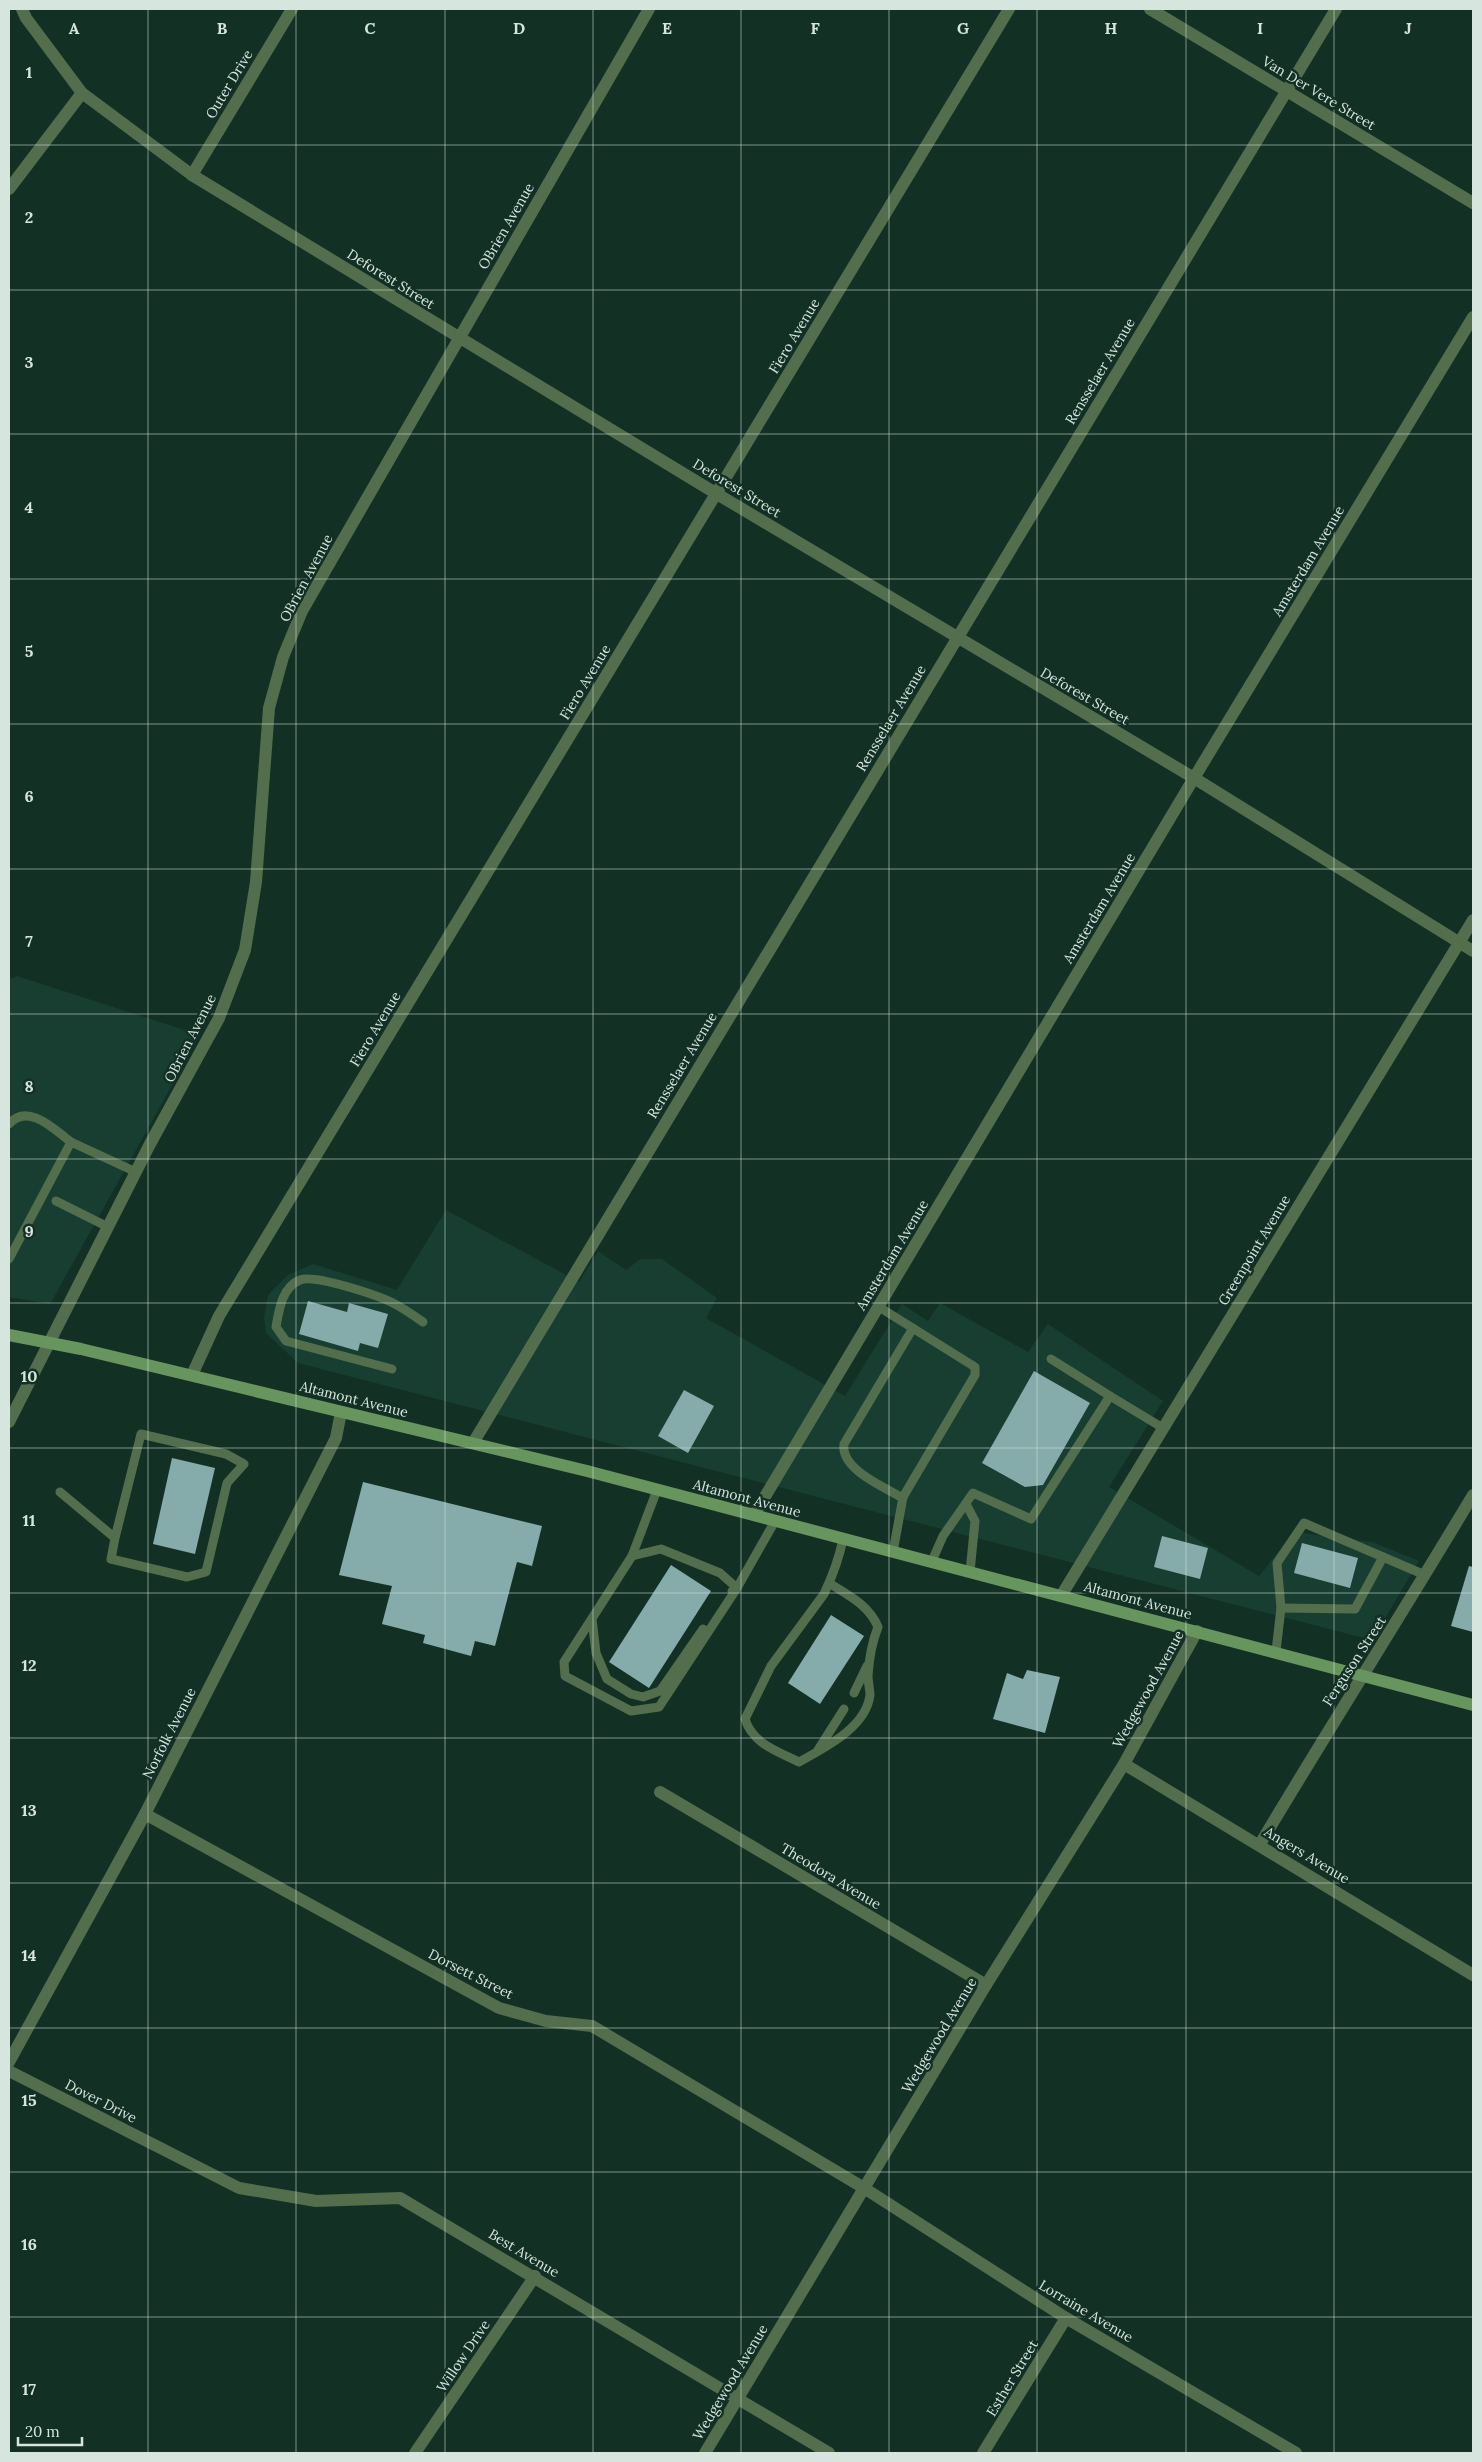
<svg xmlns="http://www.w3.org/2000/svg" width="1482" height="2462" font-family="Lora,serif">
  <rect width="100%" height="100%" fill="#133025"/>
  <g fill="#183e31">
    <path d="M17,976L200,1035L50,1304L9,1297V980Z"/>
    <path d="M446,1210L579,1282L598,1251L626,1270L640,1259H662L717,1298L706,1318L845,1396L902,1304L928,1321L940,1303L1028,1352L1048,1324L1163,1401L1109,1487L1259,1576L1294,1532L1372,1542L1419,1561L1372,1640L298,1363L266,1333L264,1317L268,1295L288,1275L313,1264L397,1290Z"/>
  </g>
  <g fill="#86abab">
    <path d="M308,1301L347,1312L349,1303L388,1314L378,1348L360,1343L358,1351L299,1334Z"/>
    <path d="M1034,1371L1090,1403L1043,1485L1025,1487L982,1463Z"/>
    <path d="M684,1390L714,1406L688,1453L658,1436Z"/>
    <path d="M172,1458L215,1468L195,1554L153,1544Z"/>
    <path d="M363,1482L542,1526L532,1566L517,1562L495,1646L475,1641L471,1656L423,1643L425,1635L382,1624L392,1586L339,1575Z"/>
    <path d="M1162,1536L1208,1548L1200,1579L1154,1567Z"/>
    <path d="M1302,1543L1358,1558L1350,1588L1294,1573Z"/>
    <path d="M671,1565L711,1591L649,1688L609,1662Z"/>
    <path d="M1469,1566L1473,1567V1632L1451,1626Z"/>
    <path d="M831,1615L864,1636L820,1704L788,1683Z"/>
    <path d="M1027,1670L1060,1677L1045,1733L993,1719L1007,1673L1023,1679Z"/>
  </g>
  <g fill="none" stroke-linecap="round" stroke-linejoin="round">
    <g stroke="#526e4c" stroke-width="9">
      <path d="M9,1124C28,1102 55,1130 71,1142"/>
      <path d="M56,1201L108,1227"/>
      <path d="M9,1259L71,1142L136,1172"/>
      <path d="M879,1307L975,1367V1375L903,1497L893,1552"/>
      <path d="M392,1369L286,1341L276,1327C279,1310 282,1287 300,1280C314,1274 377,1295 393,1303C403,1308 413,1315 423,1322"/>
      <path d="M1110,1396L1163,1428"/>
      <path d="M657,1490L632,1556L564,1662L565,1676L631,1711L659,1707L737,1588L775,1521"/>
      <path d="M60,1492L115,1538L141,1434L226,1454L244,1464L227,1483L206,1572L187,1577L111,1559L115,1538"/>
      <path d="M903,1498C884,1487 840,1469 844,1444L913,1328"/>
      <path d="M966,1504L975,1521L970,1572"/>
      <path d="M632,1556L661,1549L720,1573L737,1588L732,1591"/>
      <path d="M932,1561L943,1536L973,1493L1031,1519L1110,1396L1051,1359"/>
      <path d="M829,1583C848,1595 869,1605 878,1627C872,1642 869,1659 868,1676C868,1683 870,1689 870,1695C866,1728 824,1748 799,1762C777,1751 753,1744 745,1719L771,1666L824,1594C833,1575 839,1559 843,1539"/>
      <path d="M1281,1608L1355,1609L1383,1557"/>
      <path d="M592,1619L596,1653L607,1679L631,1694L643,1697L660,1691L703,1629"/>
      <path d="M1276,1651L1281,1608L1277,1563L1304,1523L1425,1575"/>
      <path d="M854,1693L867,1666"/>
      <path d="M818,1750L844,1709"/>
    </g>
    <g stroke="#526e4c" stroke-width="12">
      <path d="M22,9L26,18L82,93L192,175L717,494L1194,778L1473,951"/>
      <path d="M1150,9L1473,203"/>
      <path d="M192,175L292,9"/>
      <path d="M9,189L82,93"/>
      <path d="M192,1375L219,1316L1009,9"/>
      <path d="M9,1422L150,1144L219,1018L245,950L256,882L269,708L283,657L302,611L649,9"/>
      <path d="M473,1443L1336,9"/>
      <path d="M754,1515L1194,778L1473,317"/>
      <path d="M1061,1596L1473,920"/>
      <path d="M1124,1764L1473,1975"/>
      <path d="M660,1792L986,1985"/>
      <path d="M145,1814L499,2008L546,2021L592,2026L864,2188L1066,2318L1296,2453"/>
      <path d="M1260,1844C1330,1727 1403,1612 1473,1495"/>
      <path d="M9,2062L145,1814L336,1438L341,1412"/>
      <path d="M9,2071L239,2188L316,2201L400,2198L829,2453"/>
      <path d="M415,2453L535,2276"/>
      <path d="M705,2453L986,1985L1124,1764L1197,1631"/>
      <path d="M983,2453L1066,2318"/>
    </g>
    <path stroke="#68955e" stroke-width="12" d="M9,1335L81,1349L587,1471L1473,1705"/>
  </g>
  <path fill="none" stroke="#d6e6df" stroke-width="1" stroke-opacity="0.55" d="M148,9V2453M296,9V2453M445,9V2453M593,9V2453M741,9V2453M889,9V2453M1037,9V2453M1186,9V2453M1334,9V2453M9,145H1473M9,290H1473M9,434H1473M9,579H1473M9,724H1473M9,869H1473M9,1014H1473M9,1159H1473M9,1303H1473M9,1448H1473M9,1593H1473M9,1738H1473M9,1883H1473M9,2028H1473M9,2172H1473M9,2317H1473"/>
  <g text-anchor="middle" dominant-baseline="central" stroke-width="5" stroke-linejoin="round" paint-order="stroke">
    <g font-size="14" fill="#d6e6df" stroke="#133025">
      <text transform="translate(229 84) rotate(-59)">Outer Drive</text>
      <text transform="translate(1319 93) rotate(31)">Van Der Vere Street</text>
      <text transform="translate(506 226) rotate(-60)">OBrien Avenue</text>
      <text transform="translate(391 279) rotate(32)">Deforest Street</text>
      <text transform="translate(794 336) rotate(-59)">Fiero Avenue</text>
      <text transform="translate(1100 371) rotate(-59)">Rensselaer Avenue</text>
      <text transform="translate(737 488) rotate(31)">Deforest Street</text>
      <text transform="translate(1308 561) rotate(-59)">Amsterdam Avenue</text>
      <text transform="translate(306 578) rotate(-62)">OBrien Avenue</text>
      <text transform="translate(585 682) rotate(-59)">Fiero Avenue</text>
      <text transform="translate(1085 696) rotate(30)">Deforest Street</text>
      <text transform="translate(891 718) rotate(-59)">Rensselaer Avenue</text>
      <text transform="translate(1099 908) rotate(-59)">Amsterdam Avenue</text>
      <text transform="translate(375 1029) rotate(-59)">Fiero Avenue</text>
      <text transform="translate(190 1038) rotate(-63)">OBrien Avenue</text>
      <text transform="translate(682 1065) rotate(-59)">Rensselaer Avenue</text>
      <text transform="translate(1254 1250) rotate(-59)">Greenpoint Avenue</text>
      <text transform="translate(892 1255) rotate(-59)">Amsterdam Avenue</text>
      <text transform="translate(354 1399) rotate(14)">Altamont Avenue</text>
      <text transform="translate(747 1498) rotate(15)">Altamont Avenue</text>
      <text transform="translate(1138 1600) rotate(15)">Altamont Avenue</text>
      <text transform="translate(1354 1661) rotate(-57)">Ferguson Street</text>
      <text transform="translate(1148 1689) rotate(-61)">Wedgewood Avenue</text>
      <text transform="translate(169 1733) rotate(-63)">Norfolk Avenue</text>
      <text transform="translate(1307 1855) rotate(31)">Angers Avenue</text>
      <text transform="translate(831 1876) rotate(31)">Theodora Avenue</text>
      <text transform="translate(471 1974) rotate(27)">Dorsett Street</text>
      <text transform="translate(939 2035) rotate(-59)">Wedgewood Avenue</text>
      <text transform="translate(101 2101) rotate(27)">Dover Drive</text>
      <text transform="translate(524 2253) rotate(31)">Best Avenue</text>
      <text transform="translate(1086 2311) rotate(31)">Lorraine Avenue</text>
      <text transform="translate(463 2356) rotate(-56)">Willow Drive</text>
      <text transform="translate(1012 2378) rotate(-59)">Esther Street</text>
      <text transform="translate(730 2382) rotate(-59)">Wedgewood Avenue</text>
    </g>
  </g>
  <g font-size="16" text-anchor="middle" font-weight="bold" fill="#d6e6df" stroke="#133025" stroke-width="5" stroke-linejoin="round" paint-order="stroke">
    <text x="74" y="34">A</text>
    <text x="222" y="34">B</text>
    <text x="370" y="34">C</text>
    <text x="519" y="34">D</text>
    <text x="667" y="34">E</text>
    <text x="815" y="34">F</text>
    <text x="963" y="34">G</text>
    <text x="1111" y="34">H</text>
    <text x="1260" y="34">I</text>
    <text x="1408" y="34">J</text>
    <text x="29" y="78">1</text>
    <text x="29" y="223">2</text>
    <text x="29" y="368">3</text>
    <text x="29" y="513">4</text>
    <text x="29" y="657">5</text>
    <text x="29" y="802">6</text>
    <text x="29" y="947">7</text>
    <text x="29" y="1092">8</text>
    <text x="29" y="1237">9</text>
    <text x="29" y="1382">10</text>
    <text x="29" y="1526">11</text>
    <text x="29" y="1671">12</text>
    <text x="29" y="1816">13</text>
    <text x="29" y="1961">14</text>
    <text x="29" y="2106">15</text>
    <text x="29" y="2250">16</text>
    <text x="29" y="2395">17</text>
  </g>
  <rect width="1482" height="2462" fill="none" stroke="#d6e6df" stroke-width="20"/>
  <path d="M18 2437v8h64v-8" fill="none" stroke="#d6e6df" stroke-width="2.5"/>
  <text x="25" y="2437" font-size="15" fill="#d6e6df" stroke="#133025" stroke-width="4" paint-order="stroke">20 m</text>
</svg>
